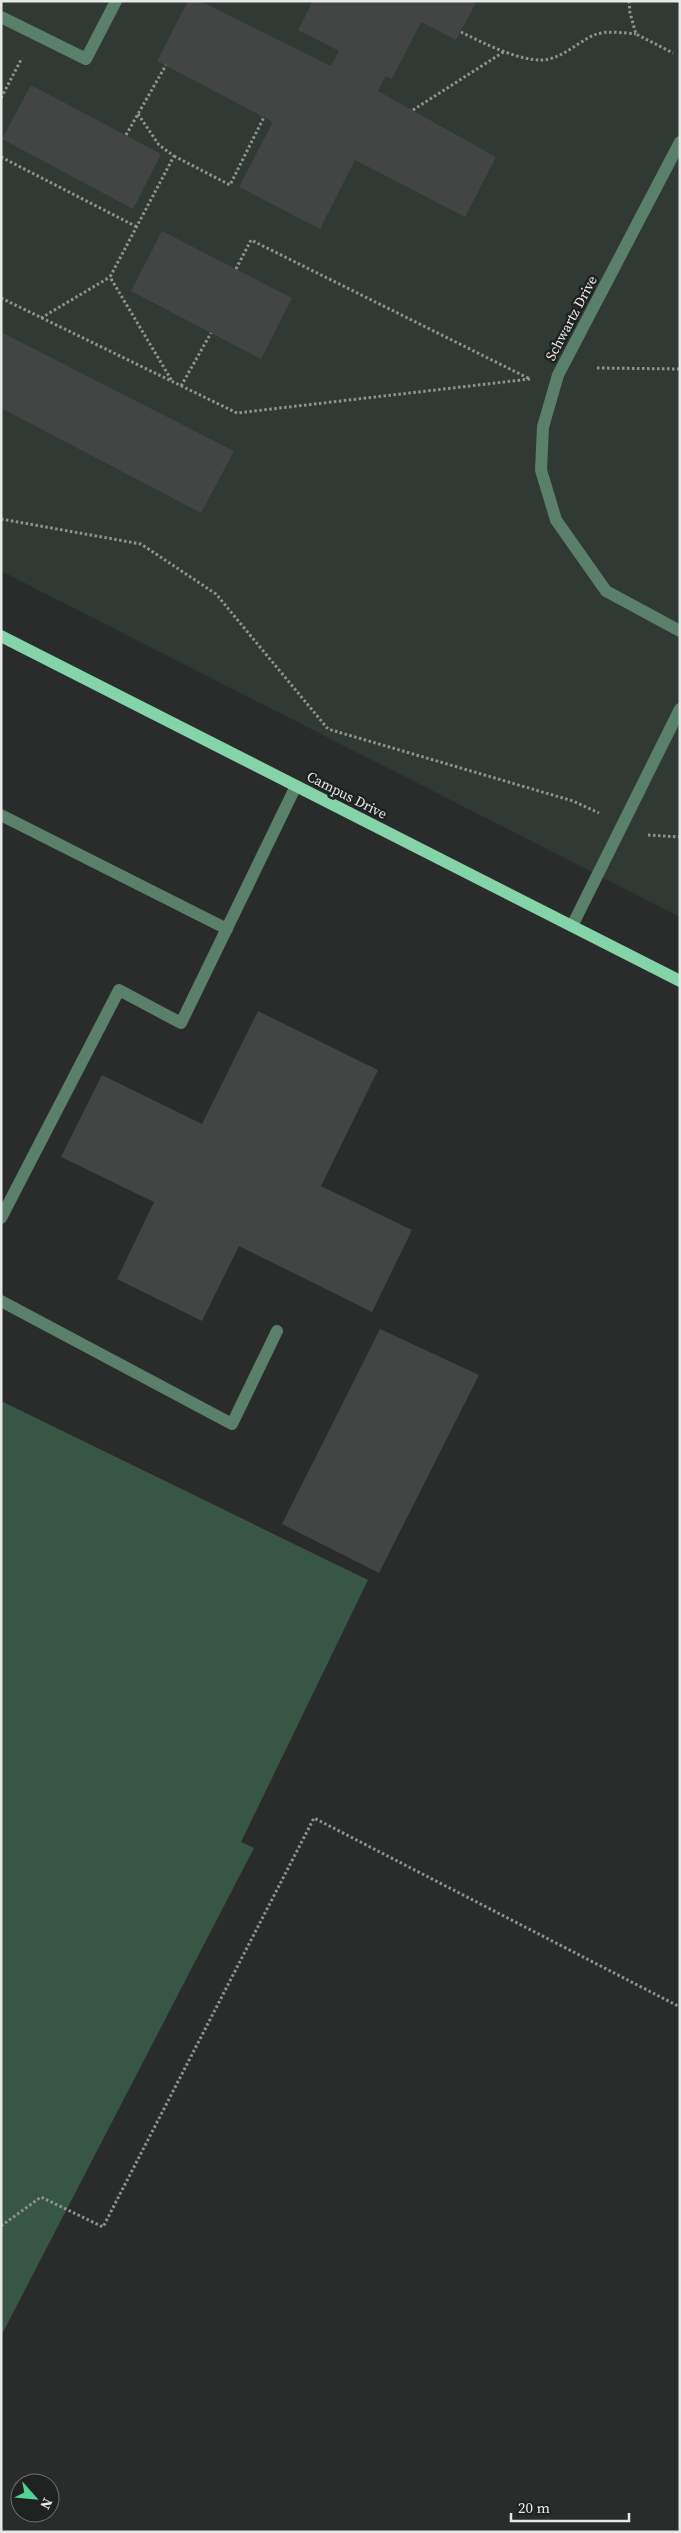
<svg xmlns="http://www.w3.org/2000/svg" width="681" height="2533" font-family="'Source Serif 4',serif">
  <rect width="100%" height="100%" fill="#292c2a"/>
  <path fill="#303934" d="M1,1H680V917L1,571Z"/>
  <path fill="#385646" d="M1,1401L368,1580L241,1842L254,1848L1,2336Z"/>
  <g fill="#424543">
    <path d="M188,1H200L331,66L339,51L298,30L313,1H477L456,40L421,22L392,79L386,76L378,91L496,157L465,217L355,160L320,229L239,187L273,122L157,61Z"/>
    <path d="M31,85L161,154L133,209L2,139Z"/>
    <path d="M162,231L292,298L261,359L131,291Z"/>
    <path d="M1,332L234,451L201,513L1,408Z"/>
    <path d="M258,1011L378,1070L321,1186L412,1230L372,1312L239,1246L202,1321L117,1279L154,1202L61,1157L102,1075L202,1124Z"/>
    <path d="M380,1329L479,1375L379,1573L282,1524Z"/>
  </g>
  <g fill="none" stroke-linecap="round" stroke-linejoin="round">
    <g stroke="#8f9290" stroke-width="3" stroke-dasharray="2.5 2.5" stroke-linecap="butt">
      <path d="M629,1L630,13L636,34L673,53"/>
      <path d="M461,32C481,42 519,61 542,60C562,59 576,43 594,35C606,30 624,33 636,34"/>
      <path d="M1,98L22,58"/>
      <path d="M413,110L505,51"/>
      <path d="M138,114L159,145L174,156L110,277L172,381"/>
      <path d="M126,135L166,65"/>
      <path d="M174,156L230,185L264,117"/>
      <path d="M1,157L137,227"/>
      <path d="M236,269L251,240L530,379"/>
      <path d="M1,298L237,413L530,379"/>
      <path d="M41,318L110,277"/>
      <path d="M597,368L680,369"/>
      <path d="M181,386L211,333"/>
      <path d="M1,519L141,544L216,594L328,729L573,801L599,813"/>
      <path d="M648,835L680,837"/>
      <path d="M1,2226L41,2197L103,2227L314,1818L680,2007"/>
    </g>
    <g stroke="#5a7f6b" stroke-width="12">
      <path d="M1,17L86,59L116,1"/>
      <path d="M680,142L558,375L543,427L541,470L556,520L606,591L680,631"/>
      <path d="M1,815L227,929"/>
      <path d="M572,926L680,709"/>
      <path d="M1,1218L119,990L181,1023L296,786"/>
      <path d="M1,1301L232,1424L277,1331"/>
    </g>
    <path stroke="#84d3a9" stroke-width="12" d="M1,636L680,981"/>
  </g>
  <g text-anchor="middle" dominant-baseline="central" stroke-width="5" stroke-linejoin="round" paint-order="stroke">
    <g font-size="14" fill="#e7e9e8" stroke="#202221">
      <text transform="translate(571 318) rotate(-62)">Schwartz Drive</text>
      <text transform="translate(347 795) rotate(27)">Campus Drive</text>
    </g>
  </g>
  <rect width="681" height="2533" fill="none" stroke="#e7e9e8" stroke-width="5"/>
  <g transform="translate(35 2498) rotate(117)"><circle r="24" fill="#202221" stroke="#707271"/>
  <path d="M0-4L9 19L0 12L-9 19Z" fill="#52d397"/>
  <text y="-8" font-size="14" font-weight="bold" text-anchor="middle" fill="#e7e9e8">N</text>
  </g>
  <path d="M511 2513v8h118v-8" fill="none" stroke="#e7e9e8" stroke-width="2.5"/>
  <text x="518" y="2513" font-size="15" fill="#e7e9e8" stroke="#202221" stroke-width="4" paint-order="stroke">20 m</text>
</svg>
